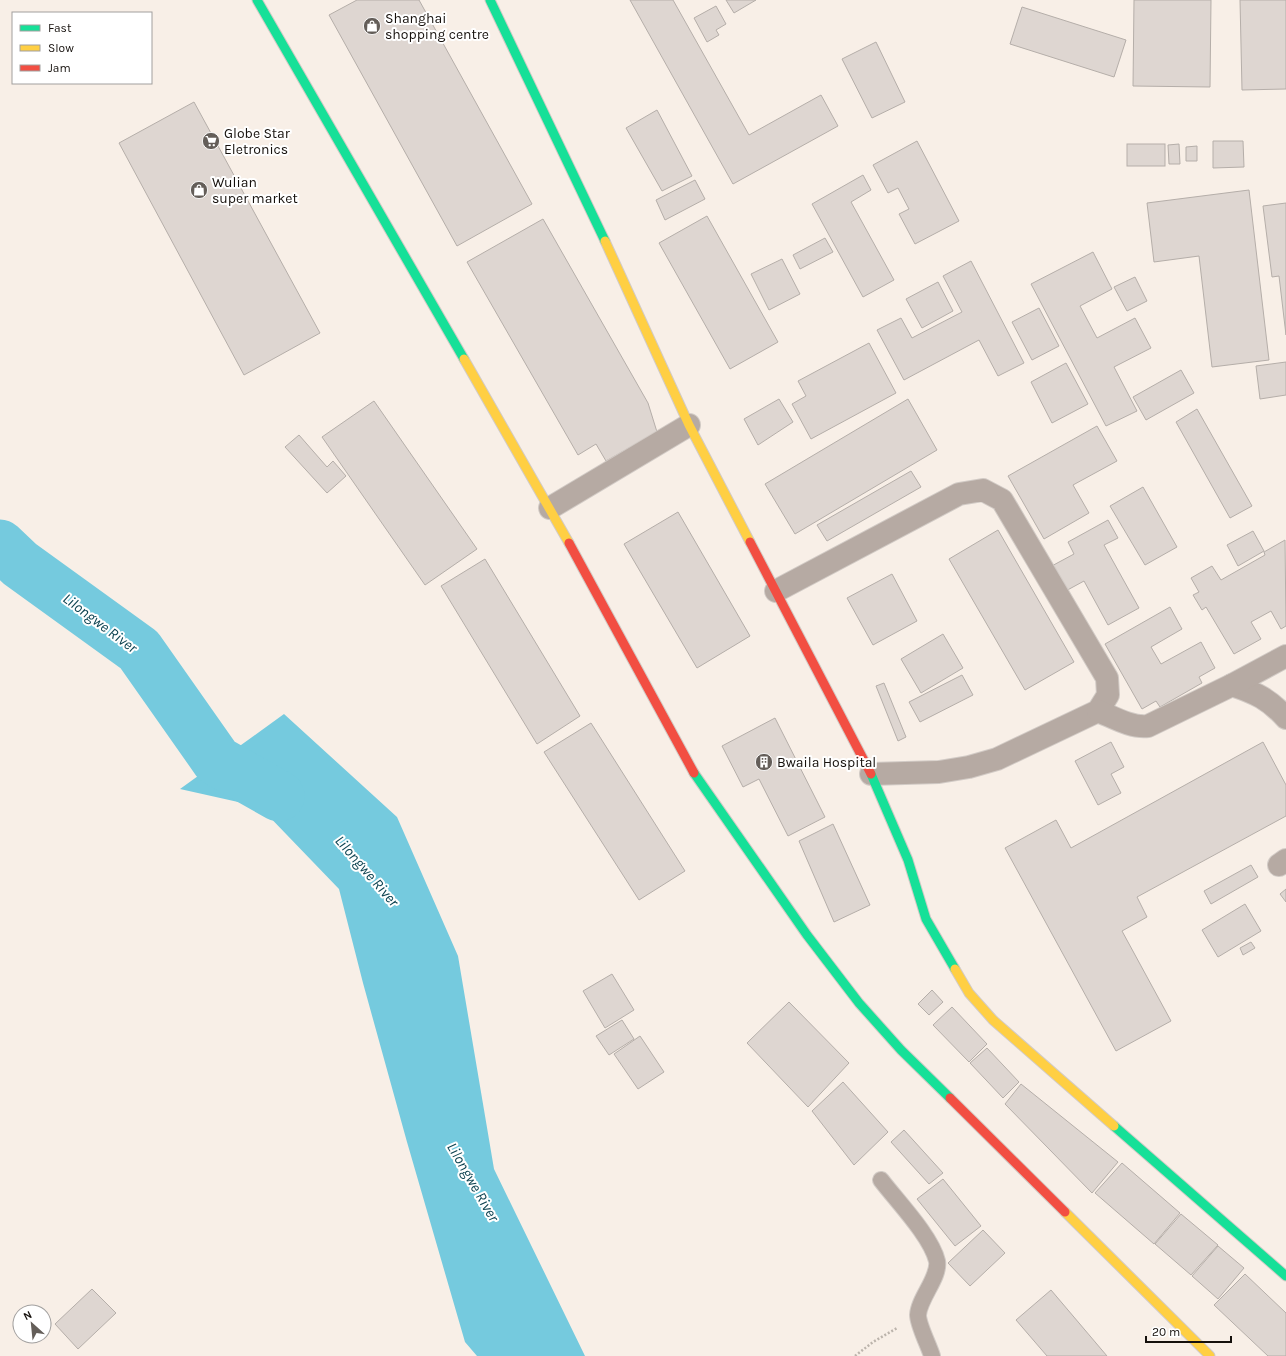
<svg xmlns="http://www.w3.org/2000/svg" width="1286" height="1356" font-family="Karla,sans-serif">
  <rect width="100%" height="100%" fill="#f8efe7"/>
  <path fill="#75cade" d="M284,714L397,817L458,956L494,1169L585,1356H477L465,1342L407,1142L363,983L339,889L260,807L180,789Z"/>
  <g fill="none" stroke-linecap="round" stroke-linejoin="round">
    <path stroke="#75cade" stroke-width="51" d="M0,545L20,564L139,650L217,761L279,796"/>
  </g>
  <g fill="#ded6d1" stroke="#b5aea9">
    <path d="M357,0H419L532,204L457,246L329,15Z"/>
    <path d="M630,0H673L749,135L821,95L838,126L733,184Z"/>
    <path d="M726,0H756L734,13Z"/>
    <path d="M1134,0H1211L1210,87L1133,86Z"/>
    <path d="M1240,0H1286V89L1242,90Z"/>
    <path d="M716,6L726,24L716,30L719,35L707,42L694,18Z"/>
    <path d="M1022,7L1126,40L1114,77L1010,44Z"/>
    <path d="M876,42L905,102L872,118L842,59Z"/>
    <path d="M194,102L320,333L244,375L119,143Z"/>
    <path d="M657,110L692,176L662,191L626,128Z"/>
    <path d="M917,141L959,221L915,244L899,214L909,209L898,188L888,193L873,165Z"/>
    <path d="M1213,141H1243L1244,167L1213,168Z"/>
    <rect x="1127" y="144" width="38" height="22"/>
    <path d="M1179,144L1180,164H1169L1168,145Z"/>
    <path d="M1197,146V161H1186V147Z"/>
    <path d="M863,175L871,190L851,202L894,280L863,297L812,204Z"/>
    <path d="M695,180L705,199L665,220L656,200Z"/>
    <path d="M1249,190L1269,360L1212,367L1199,256L1154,262L1147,203Z"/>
    <path d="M1286,203V335L1279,276L1272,277L1263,206Z"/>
    <path d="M707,216L778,342L730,369L659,243Z"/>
    <path d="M543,219L648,403L657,432L606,461L596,444L578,455L467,262Z"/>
    <path d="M825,238L833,252L800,269L793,255Z"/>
    <path d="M1093,252L1112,289L1080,306L1097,338L1135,318L1151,348L1114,367L1137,411L1106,426L1031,284Z"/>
    <path d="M782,259L800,294L769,310L751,274Z"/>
    <path d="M971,261L1024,363L998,376L979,340L904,380L877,330L901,318L912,338L962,312L943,276Z"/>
    <path d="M1135,277L1147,301L1127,311L1114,287Z"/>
    <path d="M938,282L953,311L922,328L906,299Z"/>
    <path d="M1039,308L1059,346L1032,360L1012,322Z"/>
    <path d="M869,343L896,393L811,439L792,404L806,396L798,381Z"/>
    <path d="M1286,362V395L1260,399L1256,366Z"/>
    <path d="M1066,363L1088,404L1052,423L1031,382Z"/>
    <path d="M1181,370L1194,393L1146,420L1133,397Z"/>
    <path d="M779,399L793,422L758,445L744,419Z"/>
    <path d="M908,399L937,450L795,534L765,484Z"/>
    <path d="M374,401L477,549L425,585L322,437Z"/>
    <path d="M1197,409L1252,506L1230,518L1176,422Z"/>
    <path d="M1097,426L1117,461L1073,485L1089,513L1044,539L1008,476Z"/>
    <path d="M299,435L327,467L333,461L346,476L327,493L285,447Z"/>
    <path d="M911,471L921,487L827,541L817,525Z"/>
    <path d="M1143,487L1177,547L1145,565L1110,506Z"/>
    <path d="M678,512L750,636L697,668L624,544Z"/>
    <path d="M1108,520L1118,538L1104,545L1139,608L1108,625L1084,581L1062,593L1048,568L1074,554L1068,542Z"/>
    <path d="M998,530L1074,662L1025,690L949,559Z"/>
    <path d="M1253,531L1264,551L1238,566L1227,545Z"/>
    <path d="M1285,540L1286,626L1281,629L1271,611L1251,622L1261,639L1234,654L1206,607L1202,610L1193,595L1199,592L1191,578L1212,566L1221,580L1265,555L1264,552Z"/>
    <path d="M485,559L580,716L537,744L441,586Z"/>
    <path d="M892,574L917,621L873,645L847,598Z"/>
    <path d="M1170,607L1182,629L1151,647L1161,664L1201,642L1215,668L1199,677L1202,683L1160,707L1156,701L1142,709L1105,644Z"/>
    <path d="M943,634L963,668L921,693L901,659Z"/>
    <path d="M962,675L973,695L920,722L909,702Z"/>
    <path d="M884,683L906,737L898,741L876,686Z"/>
    <path d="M775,718L825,817L788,836L759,779L743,787L722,746Z"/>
    <path d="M591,723L685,871L639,900L544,752Z"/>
    <path d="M1111,742L1124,767L1111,774L1121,793L1098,805L1075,761Z"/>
    <path d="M1263,742L1286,785V816L1137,897L1147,917L1122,931L1171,1021L1116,1051L1005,848L1056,820L1071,848Z"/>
    <path d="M833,824L870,905L834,922L799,841Z"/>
    <path d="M1251,865L1258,877L1211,904L1204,891Z"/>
    <path d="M1286,889V902L1280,894Z"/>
    <path d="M1245,904L1261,931L1218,957L1202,930Z"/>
    <path d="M1251,942L1255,948L1243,955L1240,948Z"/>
    <path d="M612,974L634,1010L605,1028L583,991Z"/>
    <path d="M932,990L943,1002L929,1015L918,1004Z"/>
    <path d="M789,1002L849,1063L808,1107L747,1043Z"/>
    <path d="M952,1007L987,1044L969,1062L933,1025Z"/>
    <path d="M622,1020L634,1039L609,1055L596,1036Z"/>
    <path d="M640,1036L664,1072L638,1089L614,1054Z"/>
    <path d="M987,1048L1019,1082L1003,1098L970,1063Z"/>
    <path d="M843,1082L888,1132L854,1165L812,1111Z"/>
    <path d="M1021,1084L1118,1162L1092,1193L1005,1104Z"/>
    <path d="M904,1130L943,1173L929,1184L891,1142Z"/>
    <path d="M1122,1163L1180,1213L1154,1244L1095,1193Z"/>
    <path d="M943,1179L981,1226L955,1246L917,1199Z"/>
    <path d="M1181,1214L1218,1245L1191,1275L1155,1244Z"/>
    <path d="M983,1230L1005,1253L970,1286L948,1263Z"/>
    <path d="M1218,1246L1244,1268L1218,1299L1192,1276Z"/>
    <path d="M1245,1274L1286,1313V1356H1268L1214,1305Z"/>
    <path d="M92,1289L116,1313L78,1349L55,1324Z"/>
    <path d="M1051,1290L1107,1356H1047L1016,1320Z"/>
  </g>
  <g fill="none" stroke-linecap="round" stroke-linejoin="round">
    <defs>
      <path id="lane" d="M881,1180C897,1201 931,1236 937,1261C940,1277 919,1298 918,1315C918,1325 929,1346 932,1356"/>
      <g id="street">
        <path d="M550,508L689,425"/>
        <path d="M776,591L959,494L983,490L1002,500L1107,678L1108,695L1098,711L997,759L969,767L939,772L871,774"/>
        <path d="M1232,685C1256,693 1269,699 1286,718"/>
        <path d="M1098,711C1113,717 1131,728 1148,726L1232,685L1286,656"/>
        <path d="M1279,865L1286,860"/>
      </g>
      <g id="fast">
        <path d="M257,0L464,359"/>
        <path d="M490,0L605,241"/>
        <path d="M694,773L807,935L859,1003L901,1050L950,1098"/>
        <path d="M871,774L908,860L926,919L955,969"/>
        <path d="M1114,1126L1286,1276"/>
      </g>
      <g id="slow">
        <path d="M605,241L689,425L750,542"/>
        <path d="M464,359L569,543"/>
        <path d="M955,969L969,993L993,1020L1114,1126"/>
        <path d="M1065,1212L1210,1356"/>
      </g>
      <g id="jam">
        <path d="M750,542L871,774"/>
        <path d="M569,543L694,773"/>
        <path d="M950,1098L1065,1212"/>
      </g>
    </defs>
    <use href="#lane" stroke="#d2cbc6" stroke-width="18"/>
    <use href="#street" stroke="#d2cbc6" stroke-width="24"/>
    <use href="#fast" stroke="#d2cbc6" stroke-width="11"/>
    <use href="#slow" stroke="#d2cbc6" stroke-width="11"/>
    <use href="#jam" stroke="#d2cbc6" stroke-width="11"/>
    <path stroke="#bcb4ac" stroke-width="2.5" stroke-dasharray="2 2" stroke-linecap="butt" d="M855,1356L873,1342L897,1328"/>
    <use href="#lane" stroke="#b6aaa3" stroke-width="16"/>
    <use href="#street" stroke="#b6aaa3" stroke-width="22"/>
    <use href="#fast" stroke="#16e098" stroke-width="9"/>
    <use href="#slow" stroke="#ffcf43" stroke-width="9"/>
    <use href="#jam" stroke="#f24e42" stroke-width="9"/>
  </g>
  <defs>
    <symbol id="shop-disc" viewBox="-11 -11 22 22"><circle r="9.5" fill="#645e59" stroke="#fff"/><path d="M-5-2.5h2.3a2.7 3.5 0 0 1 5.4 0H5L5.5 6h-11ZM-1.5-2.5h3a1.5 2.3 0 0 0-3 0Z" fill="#fff"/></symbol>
    <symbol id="supermarket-disc" viewBox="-11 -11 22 22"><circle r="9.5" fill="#645e59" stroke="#fff"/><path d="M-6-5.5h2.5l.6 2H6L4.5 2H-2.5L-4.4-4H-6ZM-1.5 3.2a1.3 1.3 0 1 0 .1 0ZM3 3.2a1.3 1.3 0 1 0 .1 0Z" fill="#fff"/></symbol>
    <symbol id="building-disc" viewBox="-11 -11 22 22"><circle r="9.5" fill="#645e59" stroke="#fff"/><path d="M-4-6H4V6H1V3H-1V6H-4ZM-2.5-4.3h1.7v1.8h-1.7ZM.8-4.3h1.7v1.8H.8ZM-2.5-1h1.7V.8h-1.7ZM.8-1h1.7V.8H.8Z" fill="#fff"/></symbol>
  </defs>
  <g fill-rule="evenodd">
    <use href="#shop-disc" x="362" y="16" width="20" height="20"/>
    <use href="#supermarket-disc" x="201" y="131" width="20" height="20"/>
    <use href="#shop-disc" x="189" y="180" width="20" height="20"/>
    <use href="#building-disc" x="754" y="752" width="20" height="20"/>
  </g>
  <g text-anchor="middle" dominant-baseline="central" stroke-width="4" stroke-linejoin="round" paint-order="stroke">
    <g font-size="14" fill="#15100c" stroke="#fff" text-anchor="start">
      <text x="385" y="18">Shanghai<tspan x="385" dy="16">shopping centre</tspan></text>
      <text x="224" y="133">Globe Star<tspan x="224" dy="16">Eletronics</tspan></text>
      <text x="212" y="182">Wulian<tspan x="212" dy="16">super market</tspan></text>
      <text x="777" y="762">Bwaila Hospital</text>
    </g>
    <g font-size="15" font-style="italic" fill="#0d4351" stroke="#fff">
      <text transform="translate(100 623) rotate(37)">Lilongwe River</text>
      <text transform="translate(367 871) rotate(49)">Lilongwe River</text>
      <text transform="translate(473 1182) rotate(60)">Lilongwe River</text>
    </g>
  </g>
  <rect x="12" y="12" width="140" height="72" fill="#ffffff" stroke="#a19f9e"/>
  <rect x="20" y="25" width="20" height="6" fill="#16e098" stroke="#a19f9e"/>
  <text x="48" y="32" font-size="12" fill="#15100c">Fast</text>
  <rect x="20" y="45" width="20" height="6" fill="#ffcf43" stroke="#a19f9e"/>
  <text x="48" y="52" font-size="12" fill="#15100c">Slow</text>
  <rect x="20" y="65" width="20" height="6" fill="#f24e42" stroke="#a19f9e"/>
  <text x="48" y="72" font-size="12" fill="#15100c">Jam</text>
  <g transform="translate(32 1324) rotate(333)"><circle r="19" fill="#ffffff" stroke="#a19f9e"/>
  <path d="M0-3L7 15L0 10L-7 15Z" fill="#645e59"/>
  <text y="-6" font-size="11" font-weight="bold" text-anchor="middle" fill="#15100c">N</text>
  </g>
  <path d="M1146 1336v6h85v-6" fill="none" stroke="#15100c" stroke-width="2"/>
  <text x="1152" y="1336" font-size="12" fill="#15100c" stroke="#ffffff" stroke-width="3" paint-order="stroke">20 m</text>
</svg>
